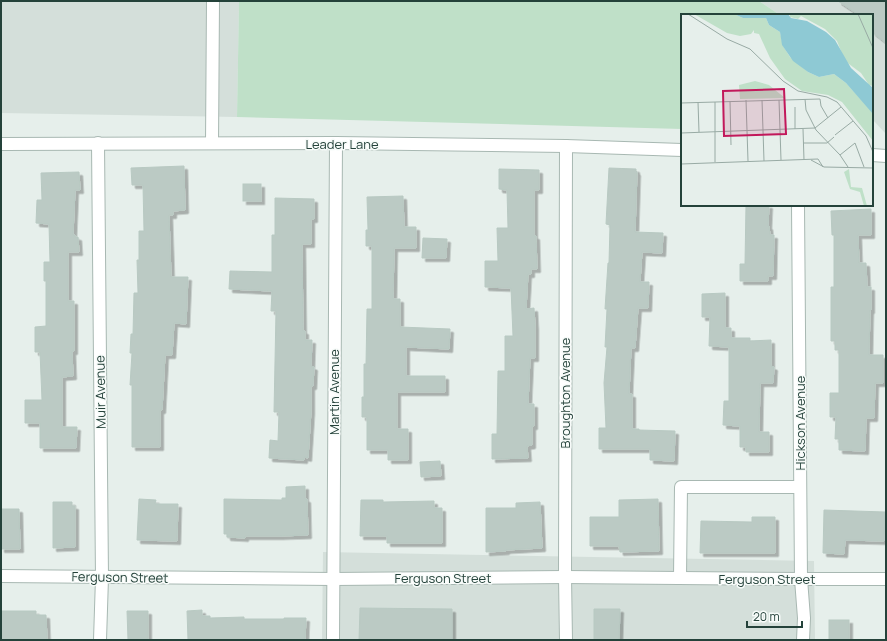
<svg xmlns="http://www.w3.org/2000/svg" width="887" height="641" font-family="Manrope,sans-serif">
  <defs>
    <filter id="shadow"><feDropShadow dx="3.5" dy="3.5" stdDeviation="0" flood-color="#0004"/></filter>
  </defs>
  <rect width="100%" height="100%" fill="#e6efeb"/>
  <g fill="#d4dfda">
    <path d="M1,1H239L237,117L1,113Z"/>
    <path d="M759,1H886V134L872,119V15H780Z"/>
    <path d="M323,552L814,561L815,640H322Z"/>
  </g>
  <path fill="#bfe0c8" d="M239,1H759L780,15H682V129L237,117Z"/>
  <g fill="#bbcac4" stroke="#b8c9c2" filter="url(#shadow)">
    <path d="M838,1H886V43L872,32V15H859Z"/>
    <path d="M184,166L185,210L173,211V215H169L171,277H188L186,324L174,323L172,355H165L162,410H160V447H132V385H130L132,353H130L131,334H133L134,293H138L137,260H139V231H144L143,185H132L131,168Z"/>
    <path d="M609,168L636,169V171L637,172L635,232L663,233L662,253L642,252L640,282H649L648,308H638L635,348H631L629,394H632V429H639V430L675,431L674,461L650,460V449H599V428H606L604,383L607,347H605L607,309H605L608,263H609L610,225L606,224Z"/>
    <path d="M499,169L539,170V190H534V236H536L537,269H531V274H528L526,309L534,308L535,326V358H530L528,404H534V426H532V445L527,446L528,458L492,459V434H497L498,371H505V336H513L511,288L485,287V261H498L497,228H508L507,190L499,189Z"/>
    <path d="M79,172L80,190H75L73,235H75V237H78L79,252H68V301H74V351H72L73,376L62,377V427H77L76,448H40V423H25V400H42L40,352H35V327L46,326V281H44V262H50L49,224L36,223L37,200H42L41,173Z"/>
    <rect x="243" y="184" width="18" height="17"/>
    <path d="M403,196L404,227H416V248H394L393,299H400V327L450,329L449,349L406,347V376H445V392H397V429H408V460H388V450H367V417H362V397H364V364H366L367,309H372V246H366V230H368L367,197Z"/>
    <path d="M275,198L314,199V219H311V244H302L303,331H305V340H312L311,366L314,367L313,386H311V411L308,458L304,457V460L269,458L270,440L278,441L279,412H274L276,311H271L272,291L229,289L230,271L272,272V235H275Z"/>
    <path d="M746,205H769L768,226H769L770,235H774L773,276H768V281H740V264H745Z"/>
    <path d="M871,209V235H858L859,263H866L867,287H871V310H870L869,355H883V383H875L874,418H866L865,451L839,450V439H835L836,417H830V393H839V350H835V341H831V287H834V235H832L831,211Z"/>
    <path d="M423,238L447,239L446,258H422Z"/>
    <path d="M725,293V328H731V338H750V341L771,340V366L774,367L773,383H760L759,432H769V452H746V447H740V426L723,425L724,401H729V347L709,346L710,317H702V294Z"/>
    <path d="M440,461L441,476L421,477L420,462Z"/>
    <path d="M305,486V499H307L308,535L280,536H245V538L227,537V534H224V499L282,500V498H286V487Z"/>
    <path d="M139,499L156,500L155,504H178L177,541L137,540Z"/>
    <path d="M658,499L659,551L620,552L619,546H590V517H619V500Z"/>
    <path d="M361,500H383V502L434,501V508H442V543H387V536H360Z"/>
    <path d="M53,502H72V506H75V547L53,548Z"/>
    <path d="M540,502L542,548L506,550V551L486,552V508H516V503Z"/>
    <path d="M1,509H19L20,549H1Z"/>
    <path d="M824,510L885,512L884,541L845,540L844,554L823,553Z"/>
    <path d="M752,517H775V553H700L701,521L752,522Z"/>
    <path d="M360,608L452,609V640H359Z"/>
    <path d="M594,609H620L619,640H594Z"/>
    <path d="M202,610V616H210V618L244,617V619H284V618H306L305,640H188L187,611Z"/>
    <path d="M1,611H36V615H46L47,640H1Z"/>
    <path d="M127,611H148V640H128Z"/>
    <rect x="829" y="620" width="20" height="20"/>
  </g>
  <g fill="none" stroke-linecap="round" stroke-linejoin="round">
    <defs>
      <g id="minor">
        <path d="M98,143L102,578L100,640"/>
        <path d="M212,143L213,1"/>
        <path d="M1,144L336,143L566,146L682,150"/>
        <path d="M566,146L565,577L566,640"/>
        <path d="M872,155L886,156"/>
        <path d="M798,205L801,579L804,618L803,640"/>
        <path d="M1,576L333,579L565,577L801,579H886"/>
        <path d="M680,578L681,487H800"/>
        <path d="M333,640L336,143"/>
      </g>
    </defs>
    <use href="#minor" stroke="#a8b8b2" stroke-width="14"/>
    <use href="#minor" stroke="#fff" stroke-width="12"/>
  </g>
  <g text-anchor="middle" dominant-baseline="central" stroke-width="3" stroke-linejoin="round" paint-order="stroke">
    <g font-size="13" fill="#24423a" stroke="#f7fbf9">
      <text x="342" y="144">Leader Lane</text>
      <text transform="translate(100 392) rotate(-91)">Muir Avenue</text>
      <text transform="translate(334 392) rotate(-90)">Martin Avenue</text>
      <text transform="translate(565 393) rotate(-90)">Broughton Avenue</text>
      <text transform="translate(800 423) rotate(-90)">Hickson Avenue</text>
      <text transform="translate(120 577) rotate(1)">Ferguson Street</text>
      <text x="443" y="578">Ferguson Street</text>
      <text x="767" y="579">Ferguson Street</text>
    </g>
  </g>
  <g transform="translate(681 14)">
    <rect width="192" height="192" fill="#e6efeb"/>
    <path d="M13,0H53L62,4H85L88,11L99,18L102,32L109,43L127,58L138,63L153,60L165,69L192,99V127L161,88L147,81L121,77L104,65L89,44L78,20L73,19V16L70,20L59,22L46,19ZM109,0H192V72L188,71L180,59L164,47L156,27L144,15L120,2L117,5L109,3ZM74,67L88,71L104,84L59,85L58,71ZM168,155L170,173L181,174L186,192H183L179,178L169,175L163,158Z" fill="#bfe0c8"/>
    <path d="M53,0H107L110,4L126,7L145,18L154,26L170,54L192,74V100L165,69L153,60L138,63L127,58L112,47L101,31L99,18L88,11L85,4H62Z" fill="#8ec9d4"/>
    <path fill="none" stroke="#98aaa4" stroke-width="1" d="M7,0L46,25L69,35L102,67L117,77L146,83L156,88L185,122L192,138M177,0L192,34M124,85L125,96L135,116L159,141L167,153M139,85L140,92L147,104M65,86L67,147M81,86L83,147M98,86L100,146M49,87L50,131M17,88L18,118M34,88V148M0,89L139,85M114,93V115M122,115L123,146M0,119L134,114L160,93M154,121L172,107M122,129H146L153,123M159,141L174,129L183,153M130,146L143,153L192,154M0,150L137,145L142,153"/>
    <path fill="#c2185b" fill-opacity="0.15" stroke="#c2185b" stroke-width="2" d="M103,75L105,120L43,122L42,77Z"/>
    <rect width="192" height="192" fill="none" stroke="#24423a" stroke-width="2"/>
  </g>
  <rect width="887" height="641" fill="none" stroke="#24423a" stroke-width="4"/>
  <path d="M747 621v6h55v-6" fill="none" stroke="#24423a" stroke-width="2"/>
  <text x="753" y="621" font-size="12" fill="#24423a" stroke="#f7fbf9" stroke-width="3" paint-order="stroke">20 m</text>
</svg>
